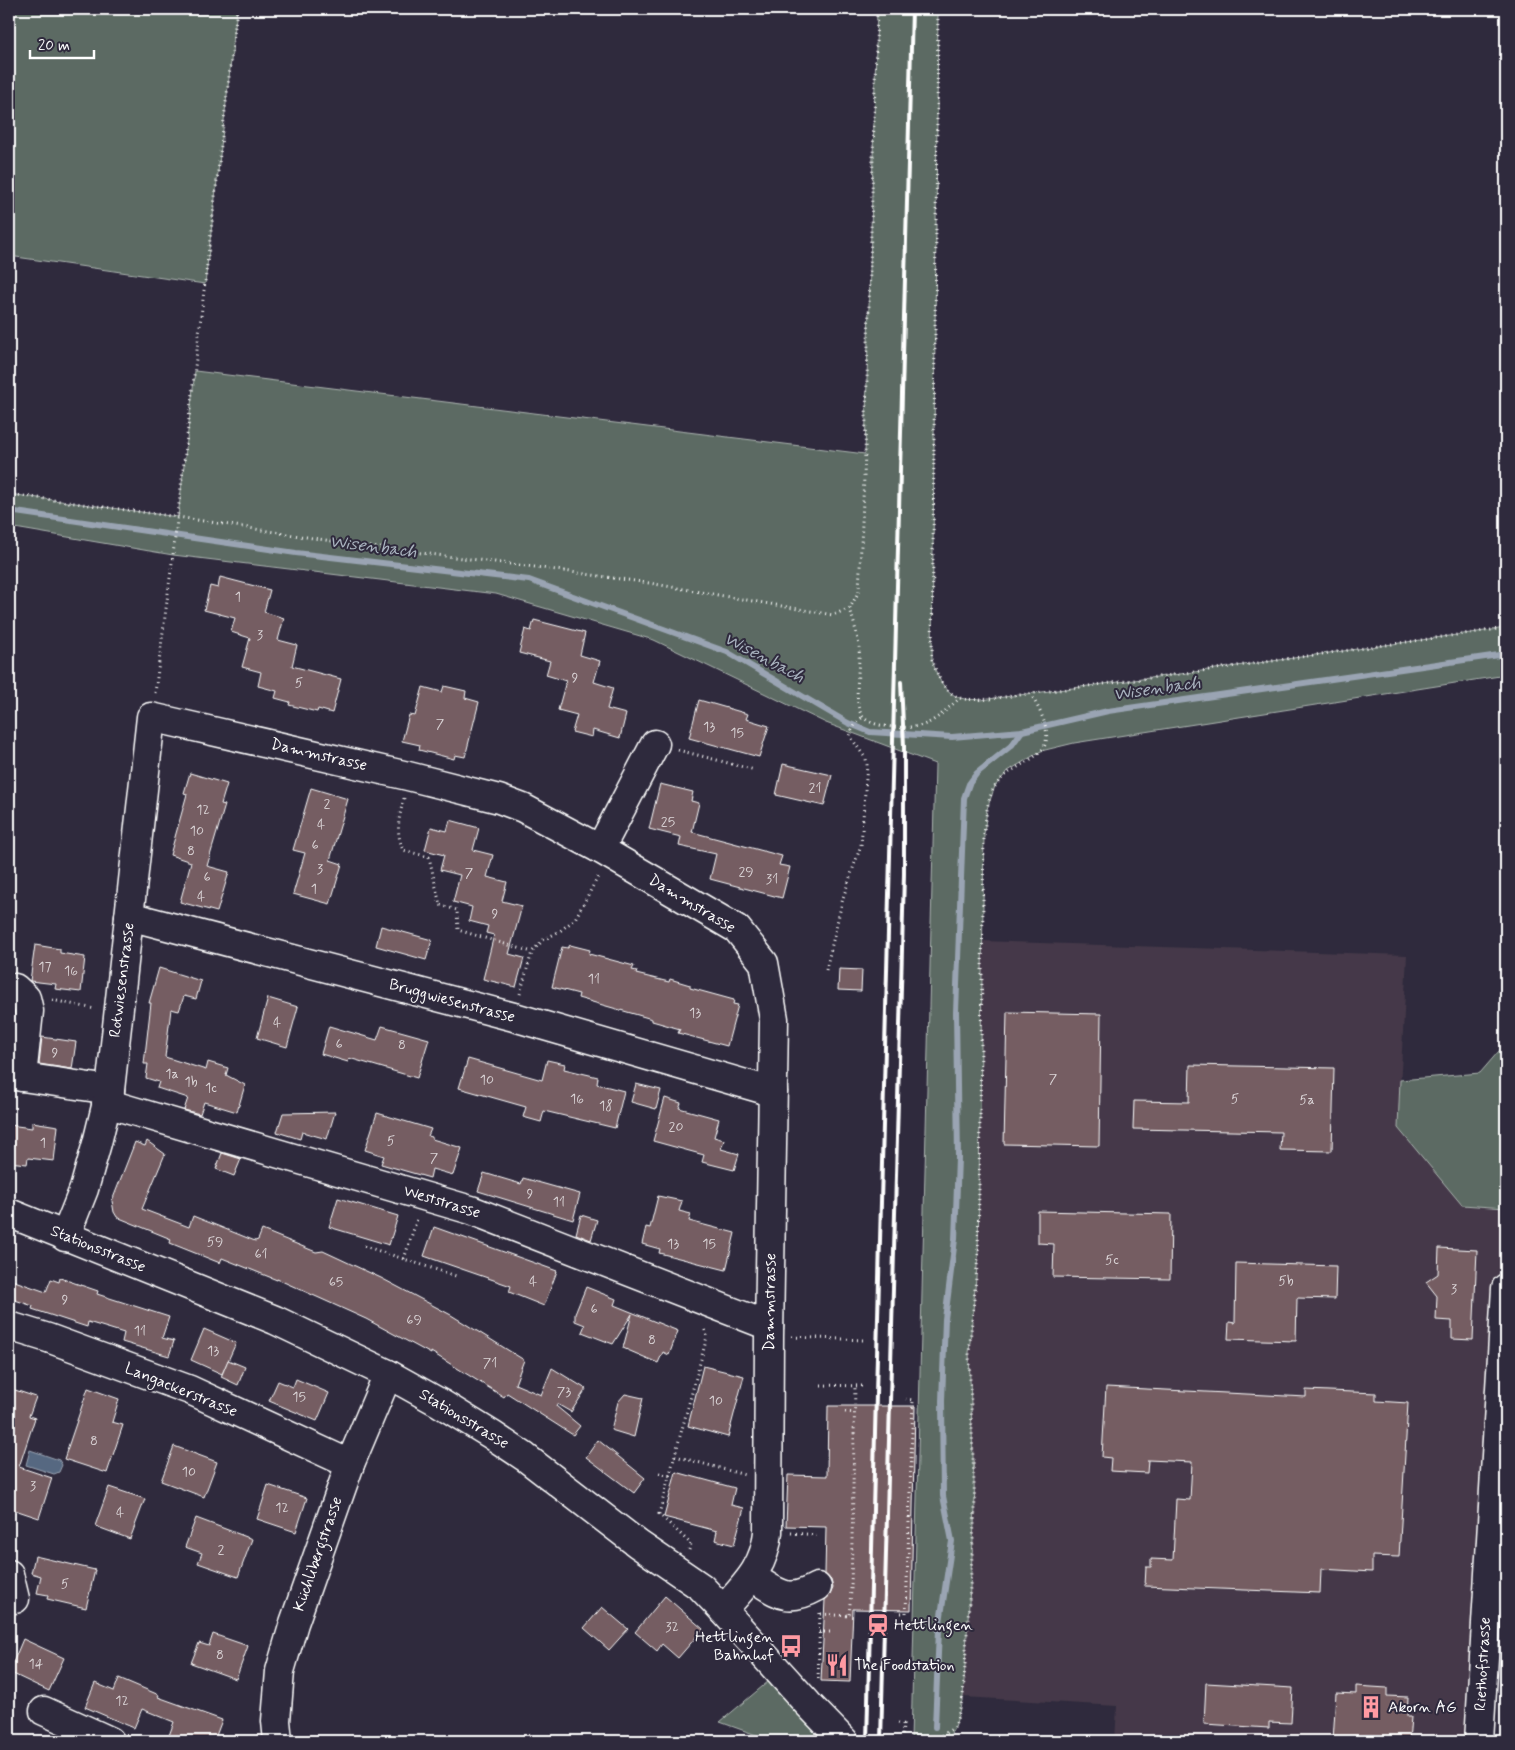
<svg xmlns="http://www.w3.org/2000/svg" width="1515" height="1750" font-family="Mynerve,sans-serif">
  <rect width="100%" height="100%" fill="#2f2a3d"/>
  <filter id="ink" filterUnits="userSpaceOnUse"><feTurbulence type="fractalNoise" baseFrequency=".02" numOctaves="2"/><feDisplacementMap in="SourceGraphic" scale="10" xChannelSelector="R" yChannelSelector="G"/><feConvolveMatrix kernelMatrix="1 2 1 2 8 2 1 2 1" color-interpolation-filters="sRGB"/></filter>
  <g filter="url(#ink)">
    <path fill="#443948" d="M982,941L1407,955L1398,1128L1462,1205L1506,1208V1288L1479,1741H1115L1117,1706L963,1697L975,1509L969,1353L978,1256Z"/>
    <g fill="#5b6b63" stroke="#adb5b1">
      <path d="M9,9H237L205,284L9,256Z"/>
      <path d="M877,9H938L932,659C936,674 942,691 960,698C966,700 974,699 981,700L1180,674L1506,628V675L1074,743L1041,751L1008,771L995,786L987,809L984,834L978,1256L969,1353L975,1509L963,1697L955,1727L946,1741H911L935,764L826,723L654,640L496,594L173,555L9,527V494L178,517L195,371L865,454Z"/>
      <path d="M1506,1043V1208L1462,1205L1398,1128L1400,1080L1480,1073Z"/>
      <path d="M769,1681L822,1741H773L720,1722Z"/>
    </g>
    <path fill="#566881" stroke="#9aa4b3" d="M30,1450L59,1460L62,1465L59,1472L54,1474L26,1465Z"/>
    <g fill="none" stroke-linecap="round" stroke-linejoin="round">
      <g stroke="#9aa4b3" stroke-width="6">
        <path d="M9,511L296,553L529,580L727,652L848,723L870,732L952,737L1022,731L1108,711L1506,654"/>
        <path d="M935,1727L939,1629L952,1541L943,1496L942,1401L945,1319L955,1239L958,1158L956,1012L964,798L969,784L977,773L1012,745L1022,731"/>
      </g>
    </g>
    <g fill="#745d62" stroke="#fff">
      <path d="M220,577L270,590L264,612L284,618L278,640L297,645L292,666L341,679L332,713L318,709L317,712L289,705L290,702L275,698L277,691L258,686L261,672L242,667L250,638L231,632L235,618L204,610L210,586L218,588Z"/>
      <path d="M534,620L585,633L580,655L600,661L594,682L613,688L607,709L626,714L620,738L593,730L592,737L572,732L577,715L558,710L566,681L546,675L550,661L519,653L525,629L531,631Z"/>
      <path d="M444,686L466,691L465,698L479,702L465,757L455,755L454,759L419,750L420,745L402,741L409,715L415,716L423,687L442,692Z"/>
      <path d="M699,700L748,714L746,719L769,726L759,757L689,738Z"/>
      <path d="M783,764L832,775L824,806L776,795Z"/>
      <path d="M190,773L227,784L221,804L225,805L207,866L229,872L217,912L180,902L191,862L170,855L187,794L184,793Z"/>
      <path d="M660,784L693,792L691,801L699,803L692,832L782,856L779,865L790,867L782,898L710,879L716,854L679,846L681,837L649,829Z"/>
      <path d="M311,788L348,799L330,860L342,864L330,904L293,894L305,853L293,850Z"/>
      <path d="M450,820L479,828L473,850L493,855L487,877L507,882L502,901L522,906L509,954L524,958L516,987L483,979L494,935L486,933L488,926L469,921L472,907L453,902L460,875L440,870L444,855L425,850L431,827L447,831Z"/>
      <path d="M381,926L432,940L426,960L376,946Z"/>
      <path d="M35,945L60,949V953L85,957L81,992L55,989L56,984L30,981Z"/>
      <path d="M570,945L590,950L589,954L634,966L632,970L637,971L636,974L669,982L670,979L690,985V988L734,1000L733,1004L738,1005L727,1046L678,1033L680,1029L652,1021V1019L578,998L579,994L552,987L562,947L568,948Z"/>
      <path d="M159,968L201,981L196,999L184,996L179,1011L171,1009L165,1057L206,1070L208,1062L228,1068L226,1075L245,1085L237,1112L204,1102L200,1114L184,1110L188,1098L157,1088L159,1082L146,1078L148,1064H144L151,1003H149Z"/>
      <path d="M839,969L862,970L861,991L838,990Z"/>
      <path d="M268,998L298,1007L287,1047L257,1038Z"/>
      <path d="M1007,1012L1101,1014L1099,1146L1004,1144Z"/>
      <path d="M329,1026L377,1040L382,1026L429,1039L417,1078L349,1058L348,1062L321,1054Z"/>
      <path d="M42,1037L76,1042L72,1069L39,1064Z"/>
      <path d="M468,1059L542,1080L547,1060L565,1064L564,1069L598,1077L597,1084L624,1091L615,1128L544,1111L541,1122L523,1117L526,1107L459,1088Z"/>
      <path d="M1190,1065L1334,1068L1332,1151L1280,1150L1281,1132L1133,1129L1134,1101L1189,1102Z"/>
      <path d="M636,1084L661,1090L656,1109L631,1102Z"/>
      <path d="M665,1098L681,1103L679,1108L719,1119L714,1137L724,1140L721,1149L739,1154L734,1170L702,1162L704,1155L653,1141Z"/>
      <path d="M335,1112L327,1139L302,1132L300,1139L277,1132L283,1113Z"/>
      <path d="M377,1113L431,1129L428,1136L432,1137V1139L462,1148L453,1175L432,1169L430,1178L381,1164L384,1156L365,1150Z"/>
      <path d="M32,1122L58,1126L54,1161L28,1158L27,1164L9,1162V1125L32,1128Z"/>
      <path d="M147,1141L165,1154L142,1209L189,1227L193,1216L255,1241L258,1240L262,1230L316,1252L323,1251L381,1278L451,1315L524,1360L515,1384L541,1395L552,1368L586,1389L571,1412L557,1404L556,1406L580,1426L573,1435L507,1393L504,1397L431,1352V1354L366,1319L277,1279V1280L222,1258L220,1263L170,1243L171,1239L117,1217L114,1212L112,1201L135,1142L145,1146Z"/>
      <path d="M222,1153L241,1159L234,1176L216,1169Z"/>
      <path d="M484,1173L521,1184L523,1178L580,1194L573,1220L478,1191Z"/>
      <path d="M658,1196L682,1201L679,1211L691,1214L689,1221L735,1233L726,1270L659,1253L660,1249L642,1244L646,1227L650,1228Z"/>
      <path d="M338,1198L398,1216L389,1245L329,1227Z"/>
      <path d="M1038,1211L1171,1214L1170,1279L1053,1277L1054,1244L1038,1243Z"/>
      <path d="M581,1215L597,1220L591,1240L576,1234Z"/>
      <path d="M434,1227L557,1271L544,1306L509,1292L511,1286L424,1256Z"/>
      <path d="M1439,1248L1477,1250L1473,1340L1452,1339V1321L1436,1320L1437,1296L1426,1282L1438,1274Z"/>
      <path d="M1236,1263L1336,1266L1335,1299L1297,1298L1296,1341L1228,1339L1229,1322L1235,1323Z"/>
      <path d="M60,1278L98,1291L97,1294L169,1317L162,1338L174,1341L169,1356L122,1342L124,1333L88,1322L87,1327L32,1309L33,1306L9,1298V1279L46,1292L51,1279L59,1282Z"/>
      <path d="M586,1287L616,1299L614,1305L678,1331L669,1355L663,1352L658,1363L623,1348L632,1314L613,1344L582,1332L585,1325L575,1321V1314Z"/>
      <path d="M204,1329L236,1343L222,1374L191,1360Z"/>
      <path d="M228,1360L245,1367L238,1385L221,1377Z"/>
      <path d="M703,1366L744,1376L728,1437L688,1426Z"/>
      <path d="M296,1379L329,1393L317,1421L269,1401L278,1381L293,1387Z"/>
      <path d="M1106,1387L1306,1397V1390L1376,1393V1401L1408,1403L1399,1557L1372,1556V1572L1321,1569L1320,1593L1145,1586L1146,1567H1151V1559L1173,1560L1176,1499L1190,1500L1192,1462L1148,1460L1147,1473L1110,1471L1111,1458L1102,1457Z"/>
      <path d="M9,1388L36,1397L29,1416L35,1418L19,1467L52,1478L39,1518L9,1508Z"/>
      <path d="M88,1388L119,1399L112,1422L123,1425L107,1473L64,1459Z"/>
      <path d="M625,1394L643,1398L634,1437L611,1430L618,1402Z"/>
      <path d="M828,1406H915L911,1610L853,1609L850,1682L821,1681L825,1600L830,1595L833,1588L831,1580L825,1574L826,1527L786,1526L788,1475L827,1476Z"/>
      <path d="M598,1440L645,1478L634,1493L586,1457Z"/>
      <path d="M174,1446L217,1462L204,1497L161,1481Z"/>
      <path d="M676,1472L735,1488L731,1505L744,1508L734,1545L715,1540L717,1531L664,1517Z"/>
      <path d="M268,1485L307,1498L296,1532L257,1519Z"/>
      <path d="M109,1487L145,1499L130,1539L95,1526Z"/>
      <path d="M196,1518L252,1539L238,1577L198,1563L202,1553L185,1547Z"/>
      <path d="M35,1556L95,1570L86,1608L47,1599L48,1595L37,1593L41,1576L31,1573Z"/>
      <path d="M665,1596L703,1629L678,1658L662,1644L657,1651L635,1632Z"/>
      <path d="M602,1607L628,1629L609,1650L584,1628Z"/>
      <path d="M213,1634L248,1646L236,1679L191,1663L199,1643L209,1646Z"/>
      <path d="M23,1639L64,1658L49,1691L9,1672Z"/>
      <path d="M119,1678L159,1695L158,1697L222,1720L214,1741H167L174,1722L142,1709L134,1728L85,1707L95,1683L114,1691Z"/>
      <path d="M1206,1683L1293,1688L1291,1723L1269,1722V1728L1204,1724Z"/>
      <path d="M1356,1686L1387,1688V1696L1408,1697L1407,1717H1411L1409,1741H1333L1336,1693L1356,1694Z"/>
    </g>
    <g fill="none" stroke-linecap="round" stroke-linejoin="round">
      <defs>
        <g id="minor">
          <path d="M600,849L655,744"/>
          <path d="M129,916L514,1017L773,1092"/>
          <path d="M9,987L15,988L26,998L29,1011L22,1077"/>
          <path d="M9,1075L110,1090"/>
          <path d="M106,1103L471,1210L769,1326"/>
          <path d="M9,1213L275,1320L388,1374L440,1403L492,1435L525,1457L638,1544L701,1587L723,1610L808,1704L844,1741"/>
          <path d="M65,1237L84,1189L97,1143L110,1090L151,717L408,776L499,799L523,808L600,849L737,929L764,963L774,1019L769,1336L768,1532C765,1567 745,1585 723,1610"/>
          <path d="M9,1326L48,1338L190,1390L350,1464"/>
          <path d="M9,1574L15,1599"/>
          <path d="M752,1577C779,1593 786,1604 817,1587"/>
          <path d="M44,1711L110,1741"/>
          <path d="M278,1741L276,1721L280,1671L294,1623L350,1464L388,1374"/>
          <path d="M1479,1741L1506,1288"/>
        </g>
      </defs>
      <use href="#minor" stroke="#fff" stroke-width="31"/>
      <g stroke="#fff" stroke-width="3" stroke-dasharray="1 4" stroke-linecap="butt">
        <path d="M938,9L932,659C937,674 942,691 960,698C966,700 974,699 981,700L1180,674L1506,628"/>
        <path d="M9,494L178,517L364,546L535,567L649,583L833,615L850,608L859,591L865,454L877,9"/>
        <path d="M850,608C853,620 857,633 859,646C861,662 851,706 864,718C871,724 883,726 893,727C930,729 933,721 960,698"/>
        <path d="M155,693L173,555L237,9"/>
        <path d="M678,750L755,770"/>
        <path d="M404,798C399,818 395,830 403,850L429,857L440,905L457,910L458,930L532,952"/>
        <path d="M826,970L843,898L861,845L867,765L866,759L850,736C851,729 857,721 863,717"/>
        <path d="M520,994L532,952L543,940L560,931L575,919L599,875"/>
        <path d="M52,1000L95,1009"/>
        <path d="M364,1246L456,1276"/>
        <path d="M404,1259L417,1219"/>
        <path d="M792,1337L864,1340"/>
        <path d="M821,1385L862,1386"/>
        <path d="M845,1412L855,1413"/>
        <path d="M675,1456L745,1475"/>
        <path d="M659,1473L670,1476"/>
        <path d="M791,1533L818,1535"/>
        <path d="M689,1550L691,1544L659,1514L707,1337L704,1327"/>
        <path d="M907,1598H915"/>
        <path d="M901,1613H906L913,1400L906,1399"/>
        <path d="M821,1614L849,1616L851,1591L855,1386"/>
        <path d="M819,1632H830"/>
        <path d="M818,1679L820,1613"/>
        <path d="M898,1723L903,1724L902,1741"/>
        <path d="M933,1741L955,1727L963,1697L975,1509L969,1353L978,1256L984,834C986,818 987,797 996,785C1009,768 1026,765 1040,752C1056,737 1039,709 1031,694"/>
      </g>
      <use href="#minor" stroke="#2f2a3d" stroke-width="28"/>
      <g stroke="#fff" stroke-width="4">
        <path d="M867,1741L912,9"/>
        <path d="M881,1741L904,874V746L901,682"/>
      </g>
    </g>
  </g>
  <defs>
    <symbol id="station-bare" viewBox="-9 -9 18 18"><path d="M-3-6H3Q5-6 5-4V2Q5 4 3 4L4.5 6H3L1.5 4h-3L-3 6H-4.5L-3 4Q-5 4-5 2V-4Q-5-6-3-6ZM-3.5-4v3h7v-3ZM-3.5 1v1.5H-2V1ZM2 1v1.5H3.5V1Z" fill="#ff9aa2" stroke="#2f2a3d" stroke-width="2.5" paint-order="stroke"/></symbol>
    <symbol id="bus-bare" viewBox="-9 -9 18 18"><path d="M-5-6H5V4H4V6H2V4H-2V6H-4V4H-5ZM-3.5-4V0h7V-4ZM-3.5 1.2v1.5H-2V1.2ZM2 1.2v1.5H3.5V1.2Z" fill="#ff9aa2" stroke="#2f2a3d" stroke-width="2.5" paint-order="stroke"/></symbol>
    <symbol id="restaurant-bare" viewBox="-9 -9 18 18"><path d="M-5-6h1v4h1v-4h1v4h1v-4h1v5L-1.5 .5V6h-2V.5L-5-1ZM5-6V6H3V1.5H1.5Q1.5-4 5-6Z" fill="#ff9aa2" stroke="#2f2a3d" stroke-width="2.5" paint-order="stroke"/></symbol>
    <symbol id="building-bare" viewBox="-9 -9 18 18"><path d="M-4-6H4V6H1V3H-1V6H-4ZM-2.5-4.3h1.7v1.8h-1.7ZM.8-4.3h1.7v1.8H.8ZM-2.5-1h1.7V.8h-1.7ZM.8-1h1.7V.8H.8Z" fill="#ff9aa2" stroke="#2f2a3d" stroke-width="2.5" paint-order="stroke"/></symbol>
  </defs>
  <g fill-rule="evenodd">
    <use href="#station-bare" x="862" y="1609" width="32" height="32"/>
    <use href="#bus-bare" x="775" y="1630" width="32" height="32"/>
    <use href="#restaurant-bare" x="821" y="1649" width="32" height="32"/>
    <use href="#building-bare" x="1355" y="1691" width="32" height="32"/>
  </g>
  <g text-anchor="middle" dominant-baseline="central" stroke-width="4" stroke-linejoin="round" paint-order="stroke">
    <g font-size="14" fill="#dcd6d8">
      <text x="238" y="597">1</text>
      <text x="260" y="635">3</text>
      <text x="575" y="678">9</text>
      <text x="299" y="683">5</text>
      <text x="440" y="724">7</text>
      <text x="709" y="727">13</text>
      <text x="737" y="733">15</text>
      <text x="815" y="788">21</text>
      <text x="327" y="804">2</text>
      <text x="203" y="810">12</text>
      <text x="668" y="822">25</text>
      <text x="321" y="825">4</text>
      <text x="197" y="831">10</text>
      <text x="315" y="845">6</text>
      <text x="191" y="851">8</text>
      <text x="320" y="869">3</text>
      <text x="746" y="872">29</text>
      <text x="469" y="873">7</text>
      <text x="207" y="877">6</text>
      <text x="772" y="879">31</text>
      <text x="314" y="889">1</text>
      <text x="201" y="897">4</text>
      <text x="495" y="914">9</text>
      <text x="45" y="967">17</text>
      <text x="71" y="971">16</text>
      <text x="594" y="979">11</text>
      <text x="695" y="1013">13</text>
      <text x="277" y="1023">4</text>
      <text x="339" y="1044">6</text>
      <text x="402" y="1045">8</text>
      <text x="55" y="1053">9</text>
      <text x="172" y="1074">1a</text>
      <text x="1053" y="1079">7</text>
      <text x="487" y="1080">10</text>
      <text x="191" y="1082">1b</text>
      <text x="211" y="1088">1c</text>
      <text x="577" y="1099">16</text>
      <text x="1235" y="1099">5</text>
      <text x="1307" y="1100">5a</text>
      <text x="606" y="1106">18</text>
      <text x="676" y="1127">20</text>
      <text x="391" y="1141">5</text>
      <text x="43" y="1143">1</text>
      <text x="434" y="1158">7</text>
      <text x="530" y="1194">9</text>
      <text x="559" y="1202">11</text>
      <text x="215" y="1242">59</text>
      <text x="673" y="1244">13</text>
      <text x="709" y="1244">15</text>
      <text x="261" y="1254">61</text>
      <text x="1112" y="1260">5c</text>
      <text x="1286" y="1281">5b</text>
      <text x="336" y="1282">65</text>
      <text x="533" y="1282">4</text>
      <text x="1454" y="1289">3</text>
      <text x="65" y="1300">9</text>
      <text x="594" y="1309">6</text>
      <text x="414" y="1320">69</text>
      <text x="140" y="1331">11</text>
      <text x="652" y="1340">8</text>
      <text x="213" y="1351">13</text>
      <text x="490" y="1363">71</text>
      <text x="564" y="1392">73</text>
      <text x="299" y="1397">15</text>
      <text x="716" y="1401">10</text>
      <text x="94" y="1441">8</text>
      <text x="189" y="1472">10</text>
      <text x="33" y="1486">3</text>
      <text x="282" y="1508">12</text>
      <text x="120" y="1513">4</text>
      <text x="221" y="1550">2</text>
      <text x="65" y="1584">5</text>
      <text x="672" y="1627">32</text>
      <text x="220" y="1655">8</text>
      <text x="36" y="1664">14</text>
      <text x="122" y="1701">12</text>
    </g>
    <g font-size="16" fill="#fff" stroke="#2f2a3d">
      <text transform="translate(319 755) rotate(13)">Dammstrasse</text>
      <text transform="translate(692 904) rotate(31)">Dammstrasse</text>
      <text transform="translate(122 980) rotate(-83)">Rotwiesenstrasse</text>
      <text transform="translate(452 1001) rotate(15)">Bruggwiesenstrasse</text>
      <text transform="translate(442 1202) rotate(17)">Weststrasse</text>
      <text transform="translate(98 1249) rotate(22)">Stationsstrasse</text>
      <text transform="translate(770 1302) rotate(-89)">Dammstrasse</text>
      <text transform="translate(181 1390) rotate(22)">Langackerstrasse</text>
      <text transform="translate(464 1419) rotate(31)">Stationsstrasse</text>
      <text transform="translate(318 1554) rotate(-71)">Küchlibergstrasse</text>
      <text transform="translate(1483 1664) rotate(-87)">Riethofstrasse</text>
    </g>
    <g font-size="16" fill="#fff" stroke="#2f2a3d" text-anchor="start">
      <text x="894" y="1625">Hettlingen</text>
      <text x="774" y="1637" text-anchor="end">Hettlingen<tspan x="774" dy="18">Bahnhof</tspan></text>
      <text x="854" y="1665">The Foodstation</text>
      <text x="1388" y="1707">Akorn AG</text>
    </g>
    <g font-size="18" font-style="italic" fill="#aab4c0" stroke="#2f2a3d">
      <text transform="translate(373 547) rotate(7)">Wisenbach</text>
      <text transform="translate(764 658) rotate(28)">Wisenbach</text>
      <text transform="translate(1157 689) rotate(-8)">Wisenbach</text>
    </g>
  </g>
  <rect width="1515" height="1750" fill="none" stroke="#2f2a3d" stroke-width="30"/>
  <rect x="15" y="15" width="1485" height="1720" fill="none" stroke="#fff" stroke-width="2" filter="url(#ink)"/>
  <path d="M30 50v8h64v-8" fill="none" stroke="#ffffff" stroke-width="2.5"/>
  <text x="38" y="50" font-size="15" fill="#ffffff" stroke="#2f2a3d" stroke-width="4" paint-order="stroke">20 m</text>
</svg>
